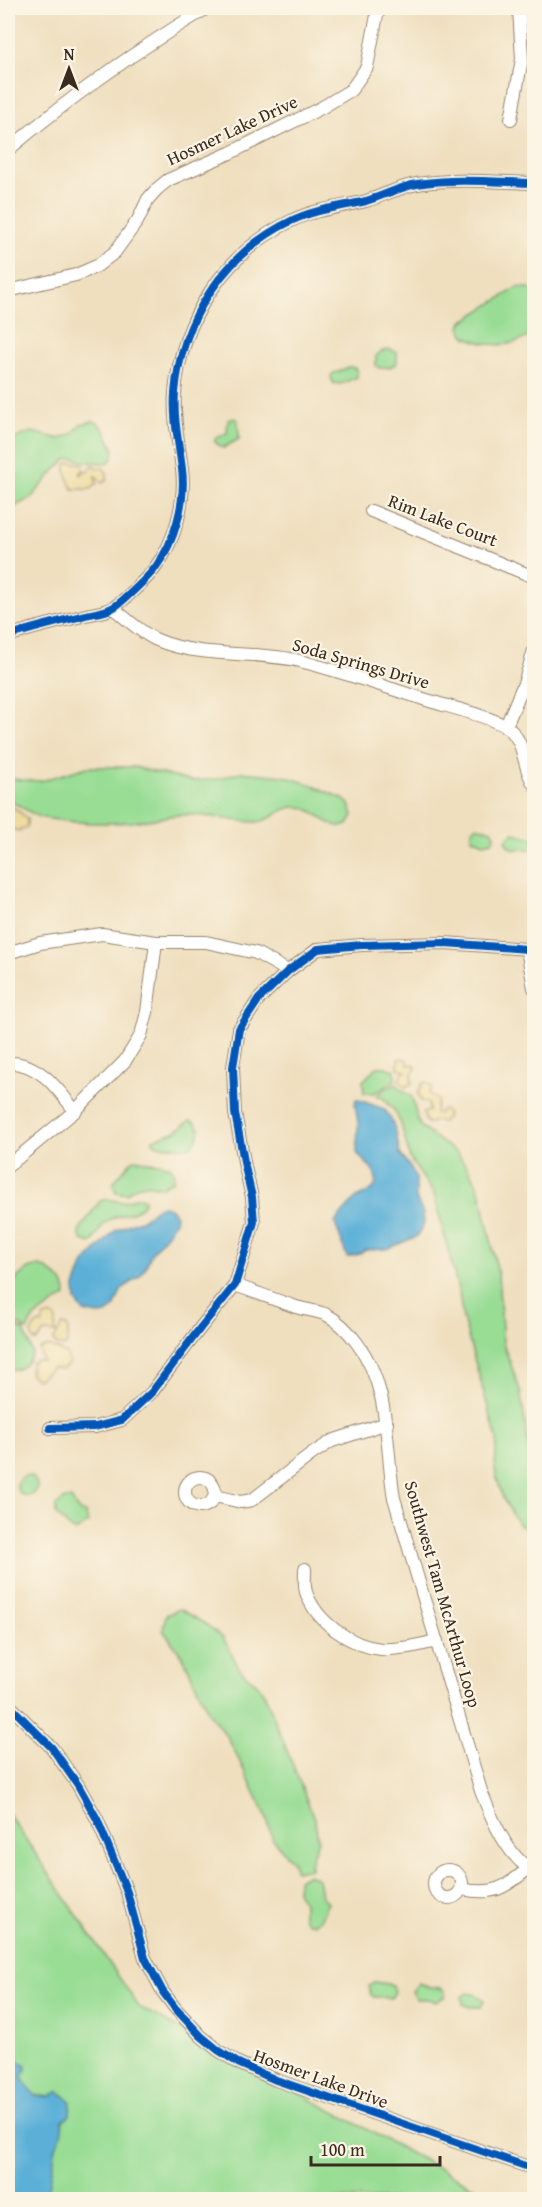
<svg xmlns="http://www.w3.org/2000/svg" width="542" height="2207" font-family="'Gentium Book Plus',serif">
  <rect width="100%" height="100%" fill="#fcf5e5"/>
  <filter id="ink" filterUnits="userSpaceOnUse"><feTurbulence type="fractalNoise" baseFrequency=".0167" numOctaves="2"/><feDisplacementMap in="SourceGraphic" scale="12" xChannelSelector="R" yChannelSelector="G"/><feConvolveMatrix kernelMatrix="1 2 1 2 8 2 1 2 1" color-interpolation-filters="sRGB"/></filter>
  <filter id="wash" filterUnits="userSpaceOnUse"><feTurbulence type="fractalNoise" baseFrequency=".008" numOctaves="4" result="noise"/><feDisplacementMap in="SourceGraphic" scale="24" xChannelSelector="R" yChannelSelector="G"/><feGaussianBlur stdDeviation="1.35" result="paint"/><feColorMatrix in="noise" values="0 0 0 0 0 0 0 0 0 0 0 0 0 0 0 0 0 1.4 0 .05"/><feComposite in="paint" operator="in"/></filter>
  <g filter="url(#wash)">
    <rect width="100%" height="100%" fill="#efdfbf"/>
    <g fill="#99dd95" stroke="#6a845a" stroke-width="1.5">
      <path d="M518,287L534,289V335C527,337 520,341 512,343C498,347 477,343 465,336L460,327L462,322Z"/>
      <path d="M389,349L397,352V363L390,367L379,368L376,365V356L382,351Z"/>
      <path d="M349,367L355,368L357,371V377L341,384L333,383L331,377L332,374Z"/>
      <path d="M232,418L238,420L239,439L223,448L215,442V439L227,433L228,420Z"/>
      <path d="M94,421C105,426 109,440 114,450L112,459L108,463L85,462L73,458L67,459L55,470L31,498L8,510V441L32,432L60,439L72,434L81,424Z"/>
      <path d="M87,767H134L191,781L217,779L241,772L284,776L312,785L343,799L349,804L353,815L348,825C328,832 317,808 299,807C283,805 271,822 256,822C228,822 198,811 170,816C129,825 86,825 44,818C33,817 20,804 8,800V777L20,780L41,781Z"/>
      <path d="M476,826L492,830L495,835L492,841L484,843L472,838V831Z"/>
      <path d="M513,833L534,838V849H514L508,846L506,840Z"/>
      <path d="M377,1067H386L395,1070V1080L375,1093H364L363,1081Z"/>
      <path d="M397,1084L399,1088L412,1097L418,1122L422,1128L458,1154L473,1176L481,1194L498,1274L503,1343L520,1390L523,1408L534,1491V1528H525L518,1524L503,1498L496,1475L495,1467L497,1439L463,1319L459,1293L434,1194L410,1159L401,1124L394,1110L383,1098L377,1096L384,1089Z"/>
      <path d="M190,1121L194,1122L200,1129C195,1153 184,1147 166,1146C160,1145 158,1147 153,1142V1139L174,1132Z"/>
      <path d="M134,1159C139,1159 144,1161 150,1162C161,1164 178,1163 173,1180L162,1187C143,1184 141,1181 126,1194L116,1192L113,1184C114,1181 131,1161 134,1159Z"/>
      <path d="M139,1197L144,1200V1203C135,1217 115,1212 104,1224C100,1228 97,1236 93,1241L90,1243L82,1240L79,1234L80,1229L100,1201L108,1199L122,1202Z"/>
      <path d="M40,1266C52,1271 67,1282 66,1296C52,1307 34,1312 27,1330L20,1325L8,1328C8,1318 4,1303 8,1293C13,1279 25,1268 40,1266Z"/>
      <path d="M16,1327L24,1330L32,1352C29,1364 19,1373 8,1369V1331Z"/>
      <circle cx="27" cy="1486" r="10"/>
      <path d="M65,1499H71L79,1511L86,1514L88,1523L76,1531L72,1530L56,1515V1506Z"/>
      <path d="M180,1609L207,1625L223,1638L241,1671L256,1683L265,1695L315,1821L318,1840L310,1863L311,1868L296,1871L292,1861L273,1840L265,1813L228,1738L209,1713L184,1659L163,1630L166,1615Z"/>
      <path d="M8,1813L139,2007L496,2199L8,2200Z"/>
      <path d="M308,1874L318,1879L321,1896L328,1903L320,1920L314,1923L305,1921L303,1917V1902L297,1891L298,1880Z"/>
      <path d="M375,1982L393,1985L395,1992L391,1998L374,1997L371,1995L369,1986Z"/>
      <path d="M419,1983L429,1987L441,1988L445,1992L444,1997L436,2002L429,1999H416L412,1991Z"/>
      <path d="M467,1993L477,1995L484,2000L481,2007H470L463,2004L462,1997Z"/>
    </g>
    <g fill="#eeda9e" stroke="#94825e" stroke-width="1.5">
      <path d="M70,462L83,464L84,469L80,473L82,475L84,471H88L93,465L97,468H103L107,473V480L102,483L96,476V484L91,489H73C69,485 65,470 66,464Z"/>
      <path d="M8,803L27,818V827L19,831L12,829L8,832V822L11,821L8,819Z"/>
      <path d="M403,1058L408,1060V1065L414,1064L416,1068L412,1074V1083L406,1087L399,1080L401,1074L406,1071L398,1068V1059Z"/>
      <path d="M426,1082L432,1087L429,1094L438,1100L435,1113L438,1114L443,1109L447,1112V1118L443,1122L435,1121L428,1124L425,1120L423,1113L429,1111L428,1103L421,1101L418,1094L422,1084Z"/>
      <path d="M51,1315L56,1319L55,1333L44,1332L37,1341H34L31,1334L34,1327L39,1323L42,1324L44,1317Z"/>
      <path d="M62,1325L67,1326C69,1330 68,1343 65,1347L56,1345L53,1341Z"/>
      <path d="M49,1346L67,1354L69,1364L62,1370L52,1368L43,1376L36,1379L30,1374L31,1363L36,1360L43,1361L39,1349Z"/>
    </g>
    <g fill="#5cb0d8" stroke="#4c6d7b" stroke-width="1.5">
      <path d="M356,1099L384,1109L390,1117L396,1132L400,1154L412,1170L416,1179V1198L423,1214L424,1223L421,1231L416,1237L387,1249L366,1250L360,1254L347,1257L335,1223C339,1217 352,1202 357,1198C365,1193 381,1190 375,1175C372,1167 362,1159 357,1153L358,1123L355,1104Z"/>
      <path d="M163,1206C170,1207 172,1209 176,1215L175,1221L169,1231L152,1252L146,1267L140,1276L122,1289L114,1308L106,1314L99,1315L84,1312L76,1301L75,1287L84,1263L116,1230L145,1218L155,1209Z"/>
      <path d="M8,2055L25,2064L26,2070L22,2075V2078L35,2095L49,2097L59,2091L71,2102L70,2115L63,2120L61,2136L56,2147L49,2187C40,2202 24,2200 8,2199Z"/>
    </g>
  </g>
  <g filter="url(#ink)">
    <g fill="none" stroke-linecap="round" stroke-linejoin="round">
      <defs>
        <g id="minor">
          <path d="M511,119L522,59L519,8"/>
          <path d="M8,150C70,97 137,50 207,8"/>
          <path d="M8,291L76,275L97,266L115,252L138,220L148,199L157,189L168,180L230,153L321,108L351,90L367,67L377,15L381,8"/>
          <path d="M371,511L534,577"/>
          <path d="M113,608C126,618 141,633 157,640C202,659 253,650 300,661C344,672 387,688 430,701C449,707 493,717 508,728C526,742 522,767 534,784"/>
          <path d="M8,636C32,628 57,622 82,616C91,613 104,613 112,608C121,604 149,576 155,568C175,542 186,501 182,469C179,444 173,419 175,393C181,319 225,253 291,221C315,209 341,207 366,201C383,196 399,187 417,184C456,178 496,182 534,183"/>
          <path d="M506,726L525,681L534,650"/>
          <path d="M527,949L534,988"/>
          <path d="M8,953L40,943L102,934L156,942H206L256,953L288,971"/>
          <path d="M8,1063C38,1061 58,1089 75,1111"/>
          <path d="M8,1166L75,1111L125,1061L141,1035L147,1012L156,942"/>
          <path d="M235,1285C255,1292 275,1300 296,1307C306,1310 318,1311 327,1315C340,1322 349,1332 357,1343C391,1388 385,1445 394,1498L481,1791C491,1817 508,1859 534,1871"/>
          <path d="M50,1428L95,1427L122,1420L152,1392L201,1327L235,1285L254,1222L252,1197L245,1167L235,1113L233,1067L239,1029L259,999L288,971L318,949L362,945L445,943L527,949L534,948"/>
          <circle cx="200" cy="1492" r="15"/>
          <path d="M215,1496L241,1502L252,1500L312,1454L332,1441L387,1423"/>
          <path d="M305,1569C305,1576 304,1585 306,1592C316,1622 351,1646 381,1649C400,1650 419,1645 437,1641"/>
          <path d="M8,1704L52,1748L78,1785L97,1819L127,1892L145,1958L163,1992L175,2008L201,2036L218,2050L238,2063L276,2080L534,2169"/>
          <circle cx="448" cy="1884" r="14"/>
          <path d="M462,1889C493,1896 505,1888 529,1868"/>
        </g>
      </defs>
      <use href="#minor" stroke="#95846e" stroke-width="14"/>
      <use href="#minor" stroke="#fff" stroke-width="12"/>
      <defs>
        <g id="cycleway">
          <path d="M8,636C32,628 57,622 82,616C91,613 104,613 112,608C121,604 149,576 155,568C175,542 186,501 182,469C179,444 173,419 175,393C181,319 225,253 291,221C315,209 341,207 366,201C383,196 399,187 417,184C456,178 496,182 534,183"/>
          <path d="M50,1428L95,1427L122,1420L152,1392L201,1327L235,1285L254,1222L252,1197L245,1167L235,1113L233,1067L239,1029L259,999L288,971L318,949L362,945L445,943L527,949L534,948"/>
          <path d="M8,1704L52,1748L78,1785L97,1819L127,1892L145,1958L163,1992L175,2008L201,2036L218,2050L238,2063L276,2080L534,2169"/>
        </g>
      </defs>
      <use href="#cycleway" stroke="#fcf5e5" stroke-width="11"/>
      <use href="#cycleway" stroke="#0057b8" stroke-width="8"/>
    </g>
  </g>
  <g text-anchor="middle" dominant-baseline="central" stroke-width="4.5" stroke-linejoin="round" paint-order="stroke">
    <g font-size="18" fill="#3b2a1e" stroke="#fcf5e5">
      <text transform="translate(232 130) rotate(-25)">Hosmer Lake Drive</text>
      <text transform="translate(443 520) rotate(21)">Rim Lake Court</text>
      <text transform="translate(361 663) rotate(16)">Soda Springs Drive</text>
      <text transform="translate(443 1594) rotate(74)">Southwest Tam McArthur Loop</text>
      <text transform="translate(321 2078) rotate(20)">Hosmer Lake Drive</text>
    </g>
  </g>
  <rect width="542" height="2207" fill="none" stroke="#fcf5e5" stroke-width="30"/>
  <g transform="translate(69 69)" stroke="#fcf5e5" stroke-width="4.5" paint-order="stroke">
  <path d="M0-4.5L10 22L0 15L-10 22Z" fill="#3b2a1e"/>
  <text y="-9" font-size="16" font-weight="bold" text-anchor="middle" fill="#3b2a1e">N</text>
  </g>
  <path d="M311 2156v9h129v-9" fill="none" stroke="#3b2a1e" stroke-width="3"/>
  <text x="320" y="2156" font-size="18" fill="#3b2a1e" stroke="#fcf5e5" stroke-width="4.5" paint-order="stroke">100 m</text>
</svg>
